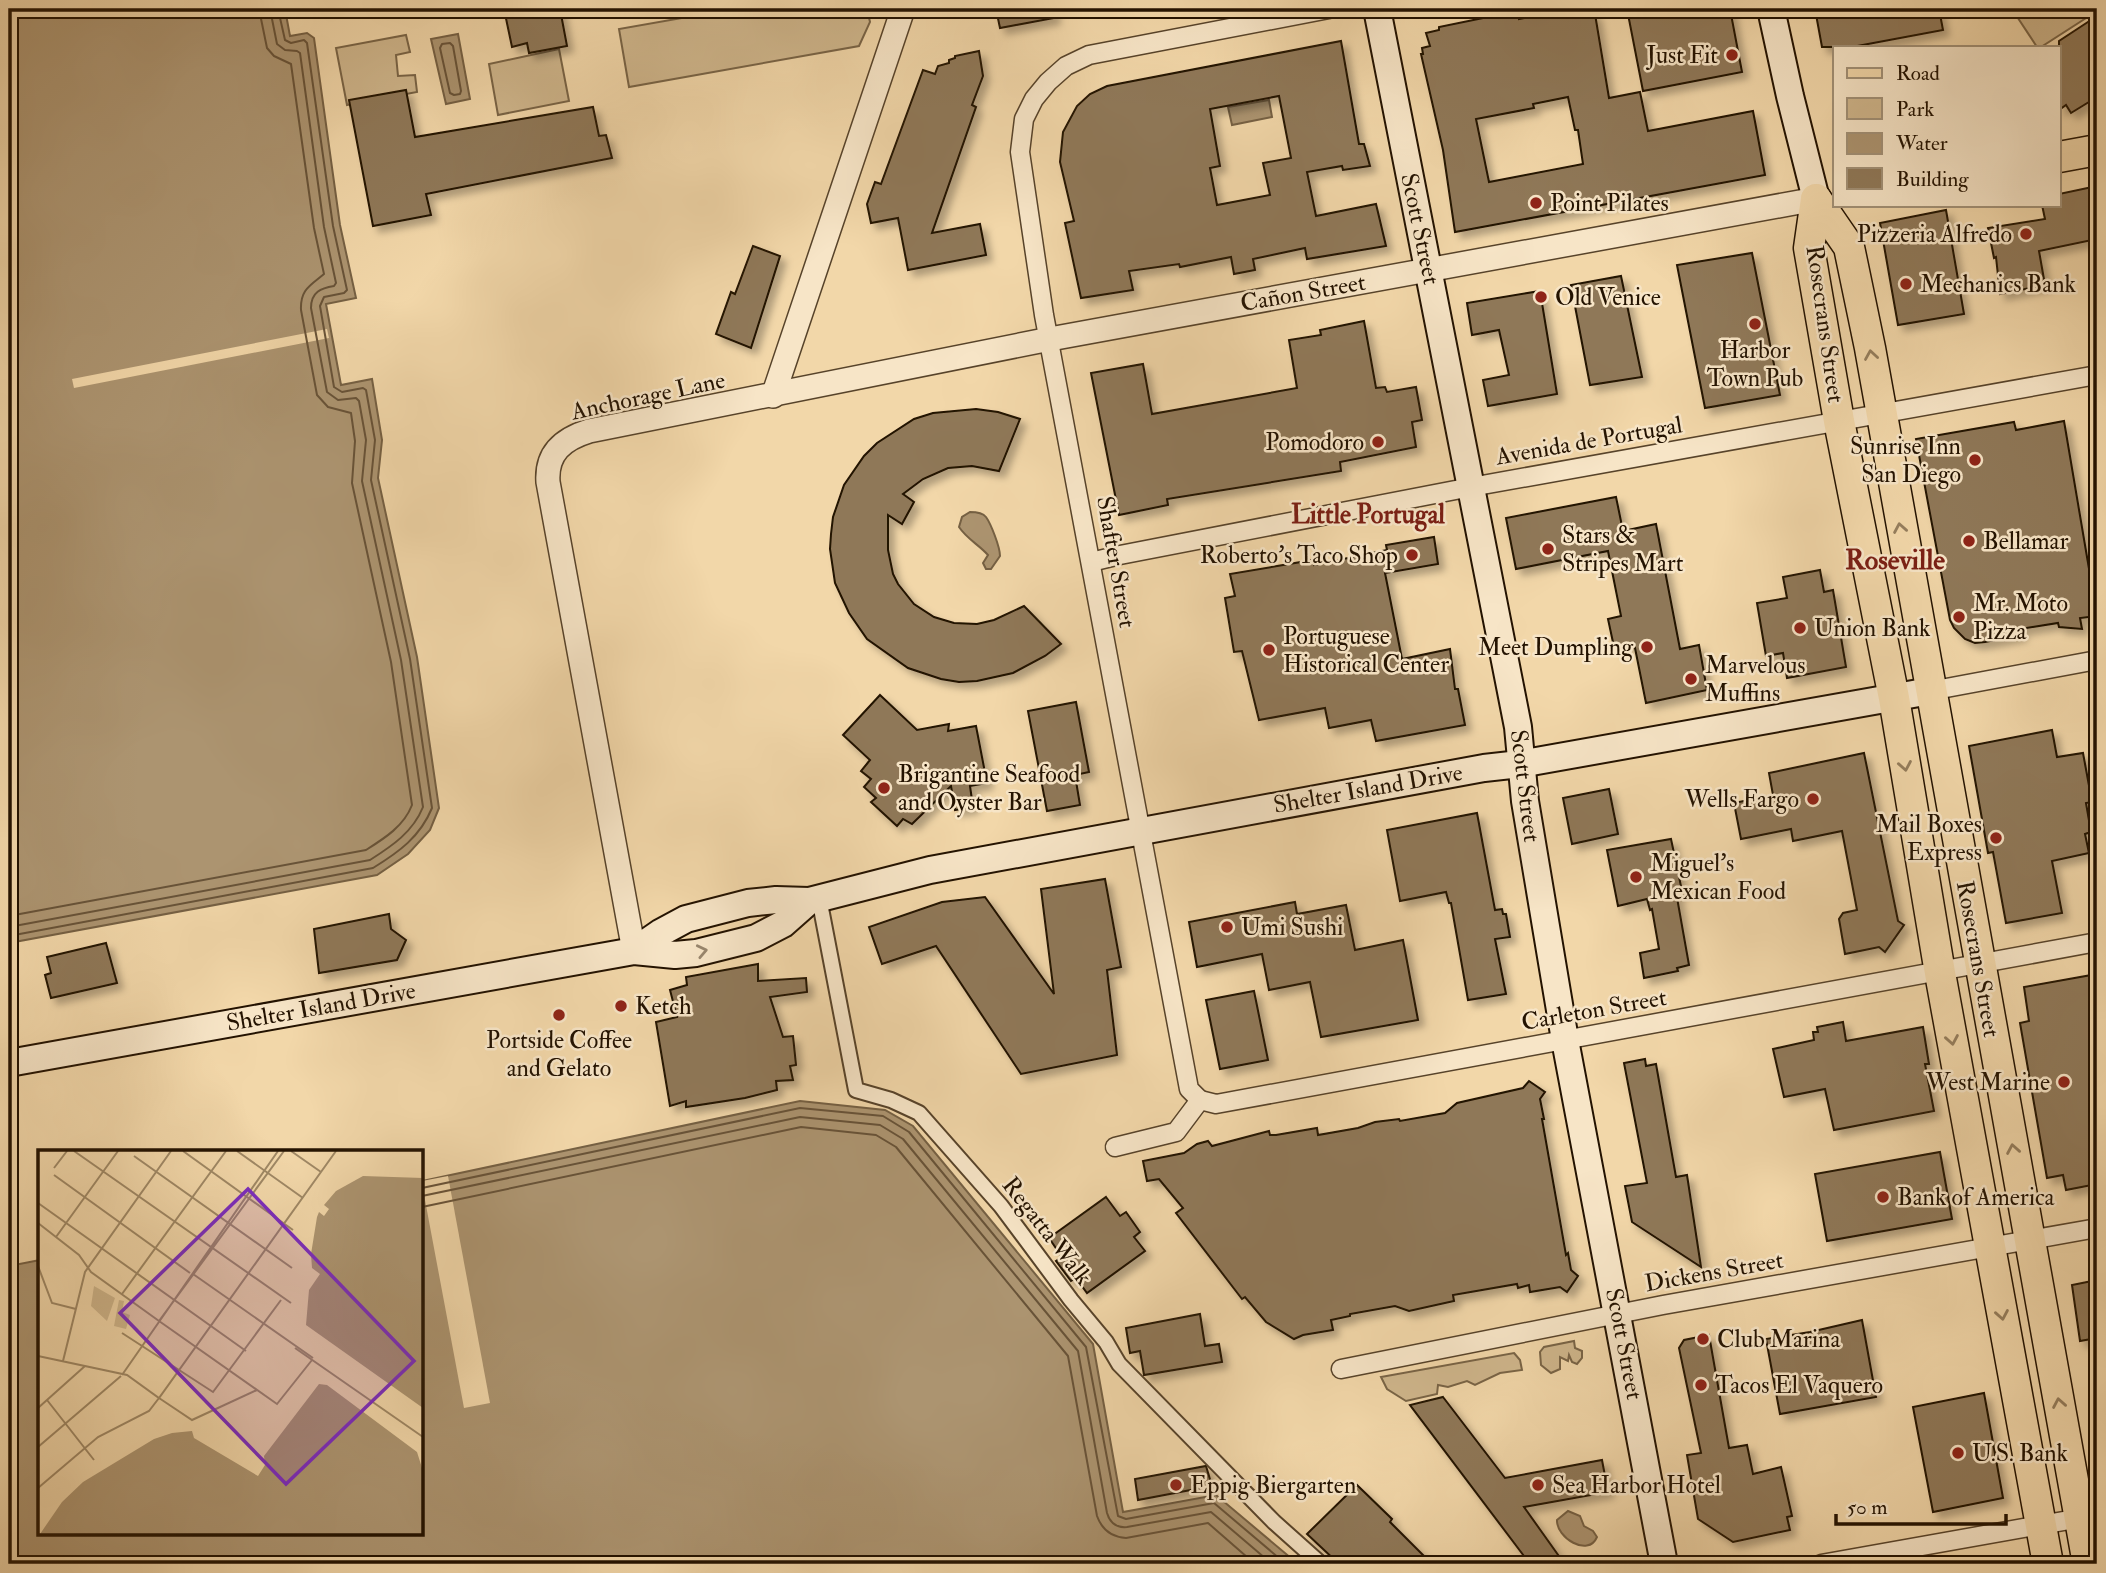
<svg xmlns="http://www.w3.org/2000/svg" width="2106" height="1573" font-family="'IM FELL Double Pica',serif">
  <defs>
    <filter id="shadow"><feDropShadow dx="6" dy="6" stdDeviation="3.5" flood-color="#0004"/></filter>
  </defs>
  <rect width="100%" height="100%" fill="#f2d7a9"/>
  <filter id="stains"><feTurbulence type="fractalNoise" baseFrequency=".00286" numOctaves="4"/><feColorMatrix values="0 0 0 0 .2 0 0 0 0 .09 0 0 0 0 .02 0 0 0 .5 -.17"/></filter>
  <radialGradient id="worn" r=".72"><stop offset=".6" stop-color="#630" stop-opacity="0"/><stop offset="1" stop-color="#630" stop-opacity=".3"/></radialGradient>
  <g fill="#cfb68c" stroke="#796446" stroke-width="2">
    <path d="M733,9H867L870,22L859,46L629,87L619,29Z"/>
    <path d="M2012,9H2097V11L2041,47H2037Z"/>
    <path d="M406,35L410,52L396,55L398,76L415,75L417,92L347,105L336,48Z"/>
    <path d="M559,49L569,101L498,115L489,64Z"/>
    <path d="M1574,1341L1575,1348L1582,1351V1358L1577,1364L1572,1362L1569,1355L1568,1361L1560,1357V1369L1551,1373L1541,1365L1540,1352L1544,1347Z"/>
    <path d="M1514,1353L1520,1360L1522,1370L1500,1373L1475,1385L1467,1381L1448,1387L1438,1385L1437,1394L1406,1401L1387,1389L1381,1377Z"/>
  </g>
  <g fill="#ac9470" stroke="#756043" stroke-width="2">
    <path d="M9,9H285L290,36L307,33L314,38L340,225L356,298L326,304L341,385L372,379L382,440L378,478L417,657L439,808L430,830L408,854L377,875L9,943Z"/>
    <path d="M458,34L470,99L446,104L431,39Z"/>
    <path d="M1269,100L1272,117L1232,125L1228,107Z"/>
    <path d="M970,512C975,512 982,512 986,517C991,524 1000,547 1000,556L991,569H986L983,563L988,555C978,544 967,539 959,527L962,517Z"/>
    <path d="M800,1101L885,1110L913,1126L1093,1344L1123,1512L1216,1495L1298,1564H9V1266L40,1260V1533H422V1181Z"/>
    <path d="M1568,1511L1580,1516L1584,1526L1593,1531L1597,1537C1588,1558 1556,1537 1557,1520Z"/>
  </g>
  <g fill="#f2d7a9">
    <path d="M327,329L329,338L74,388L72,379Z"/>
    <path d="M448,1176L490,1403L464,1408L422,1184V1181Z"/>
  </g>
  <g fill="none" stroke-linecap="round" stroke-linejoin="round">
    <g stroke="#685338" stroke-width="2">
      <path d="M450,43L453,46L461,91L460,94L454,95L450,93L440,48L442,44Z"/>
      <path d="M9,916L366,850C385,838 404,826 412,805L391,662L352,483L355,441L351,413L328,407L317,395L301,310C300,289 311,285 324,274L314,228L291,64L274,56L267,48L259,9"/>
      <path d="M9,927L370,860C392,846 413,832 423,807L401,660L362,481L366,440L359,401L356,398L338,400L327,392L311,308C311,292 321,288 334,286L336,283L324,227L300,53L297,51L285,50L277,44L270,9"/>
      <path d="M9,936L373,868C399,852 420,837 432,808L410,659L371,480L375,440L366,390L363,388L342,392L334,387L320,306L324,297L344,293L347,290L333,226L307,43L304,40L291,43L285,40L278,9"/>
      <path d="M422,1188L800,1108L883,1116L909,1132L1086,1347L1118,1516L1126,1519L1214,1503L1286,1564"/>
      <path d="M422,1196L800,1117L880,1125L903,1139L1078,1351L1107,1513C1110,1523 1117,1528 1127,1527L1211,1512L1272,1564"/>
      <path d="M422,1207L801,1127L876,1135L896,1147L1068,1356L1097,1516C1102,1530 1111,1537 1126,1538L1208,1523L1255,1564"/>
    </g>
  </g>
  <g fill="#8f7858" stroke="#231200" stroke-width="2" fill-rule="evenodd" filter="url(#shadow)">
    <path d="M504,9H560L567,46L529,53L527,43L512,47Z"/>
    <path d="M996,9H1053L1054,18L1000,28Z"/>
    <path d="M1573,9H1589L1590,14H1595L1609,98L1640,92L1648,131L1753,111L1765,175L1455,232L1443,150L1421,54H1423L1422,48L1430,46L1426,33L1439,30V27L1488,17L1518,12L1519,19ZM1568,97L1575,130H1578L1583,164L1489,182L1476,119L1534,108L1533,104Z"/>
    <path d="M1627,9H1730L1742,72L1643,91Z"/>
    <path d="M1815,9H1939L1943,30L1852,47H1822Z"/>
    <path d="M2097,16V97L2071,113L2066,105L2059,110V41Z"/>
    <path d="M1341,41L1359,144H1364L1370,166L1343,170L1342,166L1307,172L1316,216L1376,204L1386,246L1307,259L1305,248L1253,259L1255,270L1234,274L1231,257L1180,267L1179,264L1129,271L1133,290L1081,298L1065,223L1074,221L1060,162L1063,132L1077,106L1090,94L1107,86ZM1279,96L1291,158L1263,163L1270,195L1217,205L1210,168L1220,166L1210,109Z"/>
    <path d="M979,51L983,76L972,105L976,107L932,233L980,224L986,255L908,270L898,218L871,223L867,204L875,182L881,184L923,70L935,74L938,66L949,63V60L955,58V56Z"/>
    <path d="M406,90L415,137L593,107L599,136L606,135L612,158L426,194L431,215L373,226L349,100Z"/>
    <path d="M2097,186V239L2039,251L2045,285L2000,294L1996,257L1994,258L1988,228L2045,219L2042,205H2059V194Z"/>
    <path d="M1946,210L1964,314L1898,325L1880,223Z"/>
    <path d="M753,246L780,256L751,348L716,334L731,292L735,294Z"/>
    <path d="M1752,253L1780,395L1705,408L1677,265Z"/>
    <path d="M1621,276L1642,377L1590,385L1571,285Z"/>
    <path d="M1540,291L1557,394L1488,406L1483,380L1509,375L1499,330L1472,335L1467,303Z"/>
    <path d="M1364,321L1376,388L1385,387L1387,392L1416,387L1422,420L1412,422L1416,447L1340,462L1341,471L1167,499L1168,505L1119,515L1091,373L1143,364L1152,414L1297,388L1289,340L1321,335L1320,330Z"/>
    <path d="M976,409L998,412L1020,419L999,471L972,466L948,468L923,479L903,494L914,502L902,524L888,515V550L893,574L898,584L914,604L934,617L954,623L977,624L994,620L1024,606L1061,644L1045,656L1013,673L977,681L959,682L941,679L908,668L867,639L849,613L835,583L830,549L831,534L833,517L844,485L864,456L877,443L914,419L933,413Z"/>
    <path d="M2064,421L2097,616L2080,618L2082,629L2059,627L2058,623L2020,629L2021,635L1985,642L1975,643L1965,639L1954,628L1950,620L1916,439L2014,422L2016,430Z"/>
    <path d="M1616,497L1623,531L1656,524L1680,649L1699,645L1707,690L1646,703L1634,643L1614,647L1608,619L1621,616L1608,551L1516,569L1506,518Z"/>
    <path d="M1434,537L1438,564L1385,573L1402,659L1450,649L1455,689H1458L1465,725L1376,741L1371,720L1329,728L1325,708L1259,720L1242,651L1234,652L1225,598L1235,596L1230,574L1313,560L1314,565L1387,550L1386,545Z"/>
    <path d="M1820,570L1824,592L1833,590L1846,667L1787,678L1783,653L1766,656L1757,603L1787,598L1783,577Z"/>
    <path d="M880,695L917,730L949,724L948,731L976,726L987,783L970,786L973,807L955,810L951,786L912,824L903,819L897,826L871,802L876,798L864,787L871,779L861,771L870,760L843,735Z"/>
    <path d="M1076,702L1089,772L1075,775L1080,805L1047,811L1028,711Z"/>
    <path d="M2052,730L2057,757L2083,753L2092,802L2086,803L2091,832L2085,834L2089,853L2052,861L2062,913L2006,923L1993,852L1988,853L1969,746Z"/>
    <path d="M1864,753L1898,921L1904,925L1885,952L1879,947L1845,954L1839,919L1843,913L1857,910L1842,831L1793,841L1791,829L1741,839L1734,803L1773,795L1769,773Z"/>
    <path d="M1609,789L1618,834L1572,844L1563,798Z"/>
    <path d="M1477,813L1495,910L1502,909L1503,914H1506L1510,937L1495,939L1506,994L1468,1000L1451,903H1449L1446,892L1400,901L1387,830Z"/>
    <path d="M1671,839L1682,891L1676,892L1689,965L1677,968L1678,971L1644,978L1640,953L1659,949L1652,909L1650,910L1647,899L1618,906L1607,850Z"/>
    <path d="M1105,879L1121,967L1107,970L1117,1055L1021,1074L936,946L882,964L869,927L942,902L985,897L1054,994L1041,889Z"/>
    <path d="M1295,902L1297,914L1346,905L1355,950L1403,940L1418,1020L1321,1037L1310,982L1269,990L1262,954L1197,967L1189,922Z"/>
    <path d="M389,914L391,929L406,940L397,960L319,973L314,929Z"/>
    <path d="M106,943L117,983L51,998L45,975L51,973L47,957Z"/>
    <path d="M758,964V981L806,978L807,992L770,997L783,1037L793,1036L796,1065L790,1066L793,1080L776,1081L777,1090L745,1098L686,1107V1101L670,1106L656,1022L677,1017L670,990L687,985L686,977Z"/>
    <path d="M2097,974V1184L2066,1190L2063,1175L2047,1178L2020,1023L2029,1021L2024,987Z"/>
    <path d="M1254,991L1268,1060L1220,1069L1206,1000Z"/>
    <path d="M1843,1022L1846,1041L1923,1027L1929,1064H1925L1934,1111L1834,1130L1825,1089L1784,1097L1773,1049L1814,1040L1813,1032H1818L1817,1027Z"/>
    <path d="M1645,1059L1646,1066L1656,1064L1676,1177L1687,1175L1701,1267L1632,1222L1625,1186L1647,1183L1624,1063Z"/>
    <path d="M1529,1081L1545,1092L1540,1099L1544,1119H1542L1566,1255L1568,1253L1571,1270L1578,1276L1567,1292L1560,1287L1530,1292L1529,1285L1518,1288L1517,1284L1453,1295L1454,1301L1409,1311L1395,1306L1350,1314V1316L1331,1320L1333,1330L1303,1335L1294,1339L1266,1322L1245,1297L1242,1299L1176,1213L1183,1208L1159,1179L1147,1181L1143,1161L1184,1153L1197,1144L1208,1141L1212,1146L1269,1131L1270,1135H1276L1317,1128L1318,1135L1358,1128L1375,1122L1399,1119L1400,1121L1445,1113L1457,1103L1523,1088Z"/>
    <path d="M1940,1152L1952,1219L1827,1241L1815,1174Z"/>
    <path d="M1106,1197L1120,1216L1126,1212L1140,1232L1134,1237L1145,1251L1087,1293L1076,1278L1071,1281L1056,1261L1062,1257L1049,1238Z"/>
    <path d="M2097,1280V1338L2080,1341L2072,1285Z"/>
    <path d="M1200,1314L1205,1346L1219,1344L1222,1362L1144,1375L1140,1351L1130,1353L1126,1328Z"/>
    <path d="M1862,1320L1876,1397L1780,1414L1766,1339L1810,1332Z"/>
    <path d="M1709,1335L1729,1448L1747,1445L1753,1474L1781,1467L1792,1516L1787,1517L1790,1530L1733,1542L1698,1519L1687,1455L1701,1453L1679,1348L1684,1340Z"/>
    <path d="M1984,1393L2003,1498L1933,1512L1913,1407Z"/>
    <path d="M1443,1397L1505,1478L1602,1460L1608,1492L1524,1507L1561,1559L1530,1564L1410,1405Z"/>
    <path d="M1206,1466L1212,1486L1138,1500L1135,1479Z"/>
    <path d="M1357,1485L1392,1519L1390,1522L1432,1564H1339L1307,1534Z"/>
  </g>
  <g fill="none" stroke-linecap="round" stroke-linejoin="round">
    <defs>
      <path id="pedestrian" d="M819,898L856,1090L891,1100L919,1113L1001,1206L1071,1300L1106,1342L1119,1364L1274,1522L1321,1564"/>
      <g id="minor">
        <path d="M1091,562L1120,555L1471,487L2097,375"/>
        <path d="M1930,691L2097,660"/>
        <path d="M1200,1100L1189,1089L1044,315L1020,152L1024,119L1034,99L1048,82L1066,66L1089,55L1329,9"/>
        <path d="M1200,1100L1216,1104L2097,942"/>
        <path d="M1115,1147L1176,1132L1200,1100"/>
        <path d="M1341,1369L1663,1305L2097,1228"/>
        <path d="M1821,1564L2097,1515"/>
      </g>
      <g id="tertiary">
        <path d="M773,396L903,9"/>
        <path d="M634,951L548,482C546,453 563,439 589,431L1050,339L1816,199"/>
      </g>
      <g id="secondary">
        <path d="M1377,9L1518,727L1525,801L1565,1040L1664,1564"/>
        <path d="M1771,9L1790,96L1816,199"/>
        <path d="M634,951L660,933L686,919L748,903L776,900L809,901L930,870L1484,768L1520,764L1930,691"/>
        <path d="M9,1063L634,951L675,955L696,953L756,938L783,924L809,901"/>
      </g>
      <g id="primary">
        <path d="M2059,157L2097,150"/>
        <path d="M1816,199L1849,247L1870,348L2088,1564"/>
        <path d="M1816,199L1809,248L1839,421L1894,698L1940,973L2048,1564"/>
      </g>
    </defs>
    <use href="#pedestrian" stroke="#57432a" stroke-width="18"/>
    <use href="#minor" stroke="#57432a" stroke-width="21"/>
    <use href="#tertiary" stroke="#57432a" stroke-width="26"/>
    <use href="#secondary" stroke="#231200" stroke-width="30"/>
    <use href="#primary" stroke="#231200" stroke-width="33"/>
    <use href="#pedestrian" stroke="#f7e5c7" stroke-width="14"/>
    <use href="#minor" stroke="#f7e5c7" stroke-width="18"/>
    <use href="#tertiary" stroke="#f7e5c7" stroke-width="23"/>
    <use href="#secondary" stroke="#f7e5c7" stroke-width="26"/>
    <use href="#primary" stroke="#f2d7a9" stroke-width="30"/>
  </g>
  <defs><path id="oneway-chevron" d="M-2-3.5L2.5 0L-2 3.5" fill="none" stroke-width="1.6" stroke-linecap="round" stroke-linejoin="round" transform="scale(1.75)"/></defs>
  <g stroke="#957e5d">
    <use href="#oneway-chevron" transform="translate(1871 355) rotate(-99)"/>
    <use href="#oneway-chevron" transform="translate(1900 528) rotate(-100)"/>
    <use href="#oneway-chevron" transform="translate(1905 766) rotate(80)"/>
    <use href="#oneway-chevron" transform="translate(1952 1040) rotate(80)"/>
    <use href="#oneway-chevron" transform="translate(2013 1149) rotate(-100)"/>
    <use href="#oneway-chevron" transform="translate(2002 1315) rotate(80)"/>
    <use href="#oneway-chevron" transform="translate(2059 1403) rotate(-100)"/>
  </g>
  <use stroke="#98866d" href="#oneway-chevron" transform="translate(702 951) rotate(-12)"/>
  <g fill="#8f2418" stroke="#f7e5c7" stroke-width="2.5">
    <circle cx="1732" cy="55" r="7"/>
    <circle cx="1536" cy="203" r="7"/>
    <circle cx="2026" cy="234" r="7"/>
    <circle cx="1906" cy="284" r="7"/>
    <circle cx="1541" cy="297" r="7"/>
    <circle cx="1755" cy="324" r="7"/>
    <circle cx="1378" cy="442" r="7"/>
    <circle cx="1975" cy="460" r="7"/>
    <circle cx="1969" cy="541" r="7"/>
    <circle cx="1548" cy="549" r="7"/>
    <circle cx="1412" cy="555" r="7"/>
    <circle cx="1959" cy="617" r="7"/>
    <circle cx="1800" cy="628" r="7"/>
    <circle cx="1647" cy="647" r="7"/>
    <circle cx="1269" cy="650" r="7"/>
    <circle cx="1691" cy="679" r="7"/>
    <circle cx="884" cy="788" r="7"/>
    <circle cx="1813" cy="799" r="7"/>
    <circle cx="1996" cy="838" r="7"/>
    <circle cx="1636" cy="877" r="7"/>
    <circle cx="1227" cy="927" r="7"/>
    <circle cx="621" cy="1006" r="7"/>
    <circle cx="559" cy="1015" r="7"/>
    <circle cx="2064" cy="1082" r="7"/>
    <circle cx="1883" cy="1197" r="7"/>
    <circle cx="1703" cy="1339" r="7"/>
    <circle cx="1701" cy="1385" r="7"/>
    <circle cx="1958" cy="1453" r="7"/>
    <circle cx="1176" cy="1485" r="7"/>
    <circle cx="1538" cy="1485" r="7"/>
  </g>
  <g text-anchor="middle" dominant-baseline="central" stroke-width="5" stroke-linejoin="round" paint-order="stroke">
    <g font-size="24" fill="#231200" stroke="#f7e5c7" text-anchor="start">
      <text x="1718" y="55" text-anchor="end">Just Fit</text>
      <text x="1550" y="203">Point Pilates</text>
      <text x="2012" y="234" text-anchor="end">Pizzeria Alfredo</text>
      <text x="1920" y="284">Mechanics Bank</text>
      <text x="1555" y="297">Old Venice</text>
      <text x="1755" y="350" text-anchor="middle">Harbor<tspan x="1755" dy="28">Town Pub</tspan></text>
      <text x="1364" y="442" text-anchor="end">Pomodoro</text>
      <text x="1961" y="446" text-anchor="end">Sunrise Inn<tspan x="1961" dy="28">San Diego</tspan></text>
      <text x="1562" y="535">Stars &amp;<tspan x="1562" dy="28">Stripes Mart</tspan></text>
      <text x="1983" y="541">Bellamar</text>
      <text x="1398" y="555" text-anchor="end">Roberto's Taco Shop</text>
      <text x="1973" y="603">Mr. Moto<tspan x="1973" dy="28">Pizza</tspan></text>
      <text x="1814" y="628">Union Bank</text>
      <text x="1283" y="636">Portuguese<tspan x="1283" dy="28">Historical Center</tspan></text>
      <text x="1633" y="647" text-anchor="end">Meet Dumpling</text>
      <text x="1705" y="665">Marvelous<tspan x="1705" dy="28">Muffins</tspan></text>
      <text x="898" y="774">Brigantine Seafood<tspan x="898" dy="28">and Oyster Bar</tspan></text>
      <text x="1799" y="799" text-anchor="end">Wells Fargo</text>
      <text x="1982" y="824" text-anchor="end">Mail Boxes<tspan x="1982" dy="28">Express</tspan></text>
      <text x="1650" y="863">Miguel's<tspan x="1650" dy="28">Mexican Food</tspan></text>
      <text x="1241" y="927">Umi Sushi</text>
      <text x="635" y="1006">Ketch</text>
      <text x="559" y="1040" text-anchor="middle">Portside Coffee<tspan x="559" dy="28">and Gelato</tspan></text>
      <text x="2050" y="1082" text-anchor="end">West Marine</text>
      <text x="1897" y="1197">Bank of America</text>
      <text x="1717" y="1339">Club Marina</text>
      <text x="1715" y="1385">Tacos El Vaquero</text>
      <text x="1972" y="1453">U.S. Bank</text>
      <text x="1190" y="1485">Eppig Biergarten</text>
      <text x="1552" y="1485">Sea Harbor Hotel</text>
    </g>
    <g font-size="24" fill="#231200" stroke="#f7e5c7">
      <text transform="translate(1420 229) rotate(78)">Scott Street</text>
      <text transform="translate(1303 293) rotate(-10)">Cañon Street</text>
      <text transform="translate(1825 324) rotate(82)">Rosecrans Street</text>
      <text transform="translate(648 396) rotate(-12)">Anchorage Lane</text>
      <text transform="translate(1589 441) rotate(-10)">Avenida de Portugal</text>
      <text transform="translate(1116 562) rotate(80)">Shafter Street</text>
      <text transform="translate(1525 786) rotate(83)">Scott Street</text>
      <text transform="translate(1368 789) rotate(-10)">Shelter Island Drive</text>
      <text transform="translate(1978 959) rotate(80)">Rosecrans Street</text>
      <text transform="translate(321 1007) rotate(-10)">Shelter Island Drive</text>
      <text transform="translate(1594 1010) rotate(-10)">Carleton Street</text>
      <text transform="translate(1047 1231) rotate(52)">Regatta Walk</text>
      <text transform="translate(1714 1272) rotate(-10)">Dickens Street</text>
      <text transform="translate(1624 1344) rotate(79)">Scott Street</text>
    </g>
    <g font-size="26" font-weight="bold" fill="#7a1f14" stroke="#f7e5c7">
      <text x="1368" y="515">Little Portugal</text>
    </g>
    <g font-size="28" font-weight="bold" fill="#7a1f14" stroke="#f7e5c7">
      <text x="1895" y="560">Roseville</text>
    </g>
  </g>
  <g transform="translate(38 1150)">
    <rect width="385" height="385" fill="#f2d7a9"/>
    <path d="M56,136L77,148L69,171L53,156ZM81,150L86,151L84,162L92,165L88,179L76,176Z" fill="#cfb68c"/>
    <path d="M325,26L385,28V258L268,175L271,140L282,124L274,118L273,104L279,67L281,62L286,66L291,59L286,55L298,41ZM281,234L289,235L379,302L385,321V384H2L24,352L45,332L116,289L134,283L154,281L156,288L220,326L227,315L226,306Z" fill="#ac9470"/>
    <path fill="none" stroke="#9f8865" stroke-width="2" d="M36,1L253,153M145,1L255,80M199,1L265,48M253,1L283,22M96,6L254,118M16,18L29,1M16,25L152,123M0,53L208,201M0,73L41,105L53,122L121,171M18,87L80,1M0,116L14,153L38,159M155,124L275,208M84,144L188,1M121,171L239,254L274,210M121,171L246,1M84,183L175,242L243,150M257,198L385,287M0,206L89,225L121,248L298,1M25,211L47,122L133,1M84,225L240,1M9,250L56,310M0,258L47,216M0,297L83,226M0,338L60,287L111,261L121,248L154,270L219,240"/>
    <path fill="#7b2cbf" fill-opacity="0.15" stroke="#7b2cbf" stroke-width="3.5" d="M210,39L376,211L248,334L82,163Z"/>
    <rect width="385" height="385" fill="none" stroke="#231200" stroke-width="3.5"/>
  </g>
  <rect width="2106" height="1573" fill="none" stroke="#f2d7a9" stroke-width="35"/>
  <rect x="10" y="10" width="2085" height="1552" fill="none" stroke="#231200" stroke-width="3.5"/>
  <rect x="18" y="18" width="2071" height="1538" fill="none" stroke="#231200" stroke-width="2"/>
  <rect x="1833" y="46" width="228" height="161" fill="#f7e5c7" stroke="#a29177" stroke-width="2"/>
  <rect x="1847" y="68" width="35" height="10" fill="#f2d7a9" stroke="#a29177" stroke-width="2"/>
  <text x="1896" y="80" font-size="21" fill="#231200">Road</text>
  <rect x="1847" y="98" width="35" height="21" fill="#cfb68c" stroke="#a29177" stroke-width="2"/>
  <text x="1896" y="116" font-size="21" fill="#231200">Park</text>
  <rect x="1847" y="133" width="35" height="21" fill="#ac9470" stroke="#a29177" stroke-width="2"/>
  <text x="1896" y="150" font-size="21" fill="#231200">Water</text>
  <rect x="1847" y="168" width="35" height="21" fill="#8f7858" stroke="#a29177" stroke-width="2"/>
  <text x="1896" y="186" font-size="21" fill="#231200">Building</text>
  <path d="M1836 1514v10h170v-10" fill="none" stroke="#231200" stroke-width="3.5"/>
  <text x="1847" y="1514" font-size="21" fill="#231200" stroke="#f7e5c7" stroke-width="5" paint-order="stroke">50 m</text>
  <rect width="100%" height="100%" filter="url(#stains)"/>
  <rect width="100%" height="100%" fill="url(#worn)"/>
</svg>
